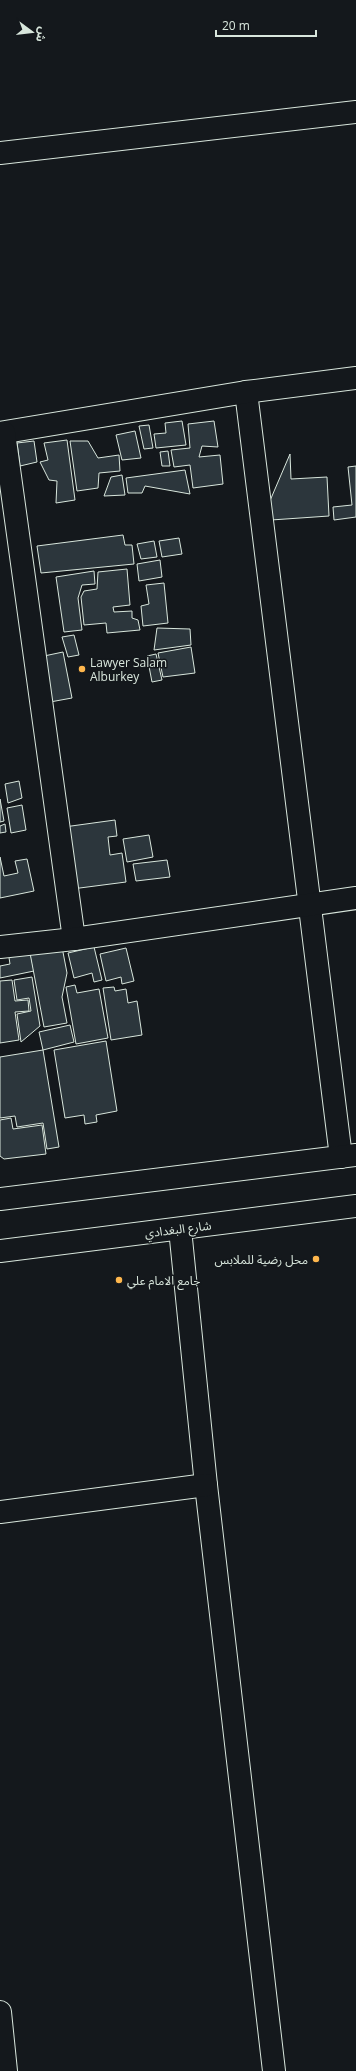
<svg xmlns="http://www.w3.org/2000/svg" width="356" height="2071" font-family="'Open Sans','Noto Sans Arabic',sans-serif">
  <rect width="100%" height="100%" fill="#14181c"/>
  <g fill="#2c363c" stroke="#d8e6dc">
    <path d="M182,421L186,445L156,448L154,434L166,433L165,423Z"/>
    <path d="M214,421L218,447L202,446L199,457L220,455L223,484L193,488L190,465L174,467L171,450L190,448L188,424Z"/>
    <path d="M149,425L153,448L144,449L139,426Z"/>
    <path d="M135,431L141,458L122,460L116,435Z"/>
    <path d="M67,440L75,500L56,503L57,481L49,480L40,462L48,460L44,443Z"/>
    <path d="M34,441L37,462L20,466L17,443Z"/>
    <path d="M70,441H88L98,458L119,455L120,471L99,473L98,488L77,491Z"/>
    <path d="M168,451L170,466H162L160,452Z"/>
    <path d="M290,454L291,479L327,477L329,516L271,520L269,503Z"/>
    <path d="M356,466V517L334,520L333,507L352,505L348,467Z"/>
    <path d="M185,470L190,494L145,486L142,493H128L126,478Z"/>
    <path d="M122,475L125,495L104,496L111,477Z"/>
    <path d="M123,535L125,545H132L134,564L41,573L37,546Z"/>
    <path d="M179,538L182,554L162,557L159,541Z"/>
    <path d="M154,541L157,557L141,559L137,544Z"/>
    <path d="M160,560L162,577L139,581L137,564Z"/>
    <path d="M127,569L130,605L113,607L114,612L132,611V618L138,620L140,630L107,633L106,623L84,625L81,597L84,591L97,589L98,572Z"/>
    <path d="M94,571L95,584L82,585L78,598L82,630L64,632L56,577Z"/>
    <path d="M164,583L168,623L143,626L141,606L149,604L146,585Z"/>
    <path d="M157,628L190,629L191,645L154,650Z"/>
    <path d="M74,635L79,655L68,657L62,637Z"/>
    <path d="M191,647L195,673L163,677L158,653Z"/>
    <path d="M63,652L72,698L50,702L44,656Z"/>
    <path d="M156,654L162,680L152,682L147,656Z"/>
    <path d="M19,781L22,798L8,803L5,784Z"/>
    <path d="M0,799L4,821L0,822Z"/>
    <path d="M22,805L26,830L11,833L7,808Z"/>
    <path d="M115,820L117,836L108,837L110,855L122,853L126,882L72,889L64,827Z"/>
    <path d="M5,824L6,832L0,833V826Z"/>
    <path d="M149,835L153,857L127,862L123,839Z"/>
    <path d="M0,857L4,876L18,873L15,861L27,859L34,891L0,898Z"/>
    <path d="M167,860L170,877L136,881L133,864Z"/>
    <path d="M28,941L34,971L0,978V966L10,964L7,945Z"/>
    <path d="M62,947L67,973L62,997L67,1023L44,1027L30,953Z"/>
    <path d="M94,947L102,980L94,982L92,973L74,978L68,953Z"/>
    <path d="M126,948L134,981L122,984L121,977L106,981L100,954Z"/>
    <path d="M32,977L40,1026L21,1042L17,1014L31,1011L29,998L17,1000L14,980Z"/>
    <path d="M12,980L15,1001L28,1000L29,1011L15,1012L19,1040L0,1043V981Z"/>
    <path d="M75,985L77,993L99,989L108,1038L76,1044L66,987Z"/>
    <path d="M114,987L115,991L126,989L128,1003L137,1001L142,1035L111,1040L103,988Z"/>
    <path d="M70,1025L74,1042L43,1050L39,1032Z"/>
    <path d="M106,1041L117,1111L96,1115L97,1122L85,1124L84,1115L65,1118L54,1050Z"/>
    <path d="M43,1050L59,1147L47,1149L43,1123L17,1127L15,1116L0,1118V1057Z"/>
    <path d="M11,1118L13,1129L42,1125L46,1154L4,1159L0,1156V1120Z"/>
  </g>
  <g fill="none" stroke-linecap="round" stroke-linejoin="round">
    <defs>
      <g id="street">
        <path d="M0,153L356,112"/>
        <path d="M246,392L341,1157"/>
        <path d="M0,433L246,392L356,378"/>
        <path d="M4,433L74,939"/>
        <path d="M0,947L74,939L356,898"/>
        <path d="M180,1229L206,1485L274,2071"/>
        <path d="M0,1512L206,1485"/>
        <path d="M0,2012L6,2071"/>
      </g>
      <g id="secondary">
        <path d="M0,1199L356,1155"/>
        <path d="M0,1251L356,1206"/>
      </g>
    </defs>
    <use href="#street" stroke="#d8e6dc" stroke-width="24"/>
    <use href="#secondary" stroke="#d8e6dc" stroke-width="24"/>
    <use href="#street" stroke="#14181c" stroke-width="22"/>
    <use href="#secondary" stroke="#14181c" stroke-width="22"/>
  </g>
  <g fill="#ffb74d" stroke="#14181c" stroke-width="1.5">
    <circle cx="82" cy="669" r="4"/>
    <circle cx="316" cy="1259" r="4"/>
    <circle cx="119" cy="1280" r="4"/>
  </g>
  <g text-anchor="middle" dominant-baseline="central" stroke-width="3" stroke-linejoin="round" paint-order="stroke">
    <g font-size="12" fill="#d8e6dc" stroke="#14181c" text-anchor="start">
      <text x="90" y="662">Lawyer Salam<tspan x="90" dy="14">Alburkey</tspan></text>
      <text x="308" y="1259" text-anchor="end">محل رضية للملابس</text>
      <text x="127" y="1280">جامع الامام علي</text>
    </g>
    <g font-size="12" fill="#d8e6dc" stroke="#14181c">
      <text transform="translate(178 1229) rotate(-7)">شارع البغدادي</text>
    </g>
  </g>
  <g transform="translate(32 32) rotate(105)" stroke="#14181c" stroke-width="3" paint-order="stroke">
  <path d="M0-3L7 15L0 10L-7 15Z" fill="#d8e6dc"/>
  <text y="-6" font-size="11" font-weight="bold" text-anchor="middle" fill="#d8e6dc">ش</text>
  </g>
  <path d="M216 30v6h100v-6" fill="none" stroke="#d8e6dc" stroke-width="2"/>
  <text x="222" y="30" font-size="12" fill="#d8e6dc" stroke="#14181c" stroke-width="3" paint-order="stroke">20 m</text>
</svg>
